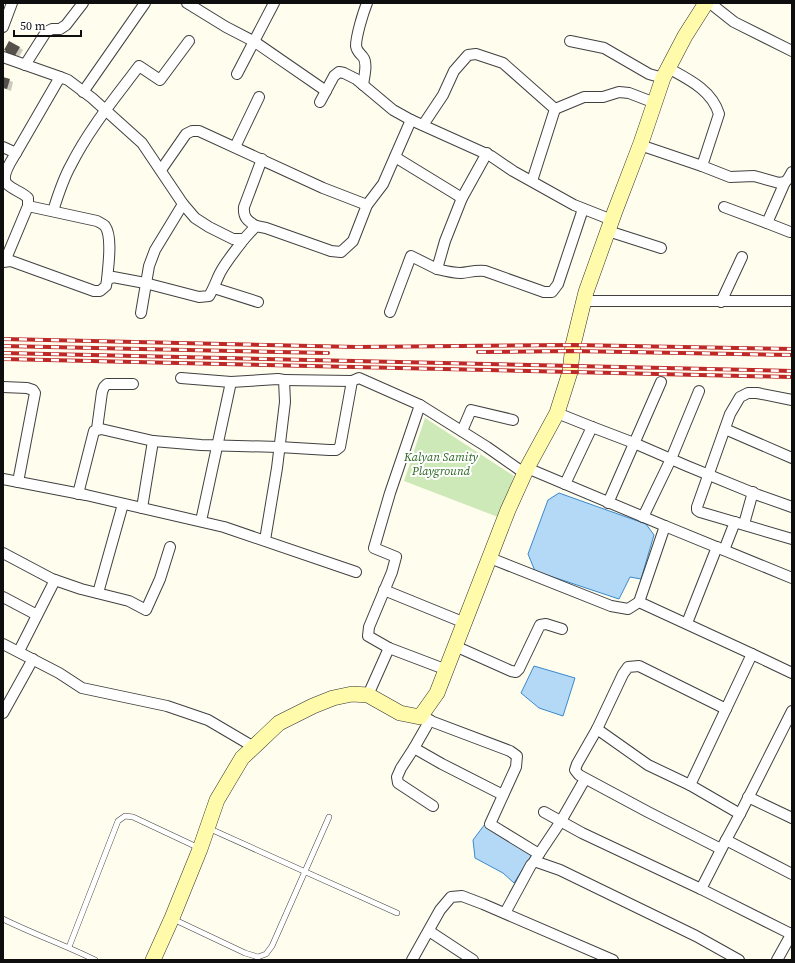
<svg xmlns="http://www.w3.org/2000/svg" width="795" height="963" font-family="'Source Serif 4',serif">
  <rect width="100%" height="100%" fill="#fffdee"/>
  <path fill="#cee9b8" d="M425,418L514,476L498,517L404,481Z"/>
  <g fill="#b3d9f6" stroke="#3a89cd">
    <path d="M559,493L646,524L654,535L641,579L630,577L619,599L535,571L528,554L548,500Z"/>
    <path d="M534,666L575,678L563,716L539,708L521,693Z"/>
    <path d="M485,824L533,853L514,883L503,873L475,858L473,840Z"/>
  </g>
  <g fill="#0003">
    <path d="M10,42L23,50L17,60L6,54Z"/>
    <path d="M3,78L13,82L11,91L3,88Z"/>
  </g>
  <g fill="#56504a">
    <path d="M9,41L20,47L13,59L5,54L6,51L4,50Z"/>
    <path d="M3,77L10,79L7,89L3,88Z"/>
  </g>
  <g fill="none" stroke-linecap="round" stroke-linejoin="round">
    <defs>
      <g id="lane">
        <path d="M208,828L397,913"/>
        <path d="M3,919C33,934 65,945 95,960"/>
        <path d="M173,919L245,953L258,957L266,954L272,946L329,817"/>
        <path d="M69,947L118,821L125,816L133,817L199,848"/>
      </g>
      <g id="street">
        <path d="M187,3L226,27L255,42L326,91"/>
        <path d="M710,3L734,22L792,51"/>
        <path d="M3,27L12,3"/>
        <path d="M570,41L604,48L649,74L663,78"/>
        <path d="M3,57L60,77L68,80L92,98L142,143L183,204L195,218L209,227L233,239H244L256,226L266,228L331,251L341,252L353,241L367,205L383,184L411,120"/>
        <path d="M25,65L46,32L52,29H60L66,25L83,3"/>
        <path d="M668,68C688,79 712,90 719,114L702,166L730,177L754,176L779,183L785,182L788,179L792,172"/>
        <path d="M237,74L274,3"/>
        <path d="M363,85C364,77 368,63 363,57C360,53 357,52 356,46C356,36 363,13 367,3"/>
        <path d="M83,92L145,3"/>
        <path d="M320,102L334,76L339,72L344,73L356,79L393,110L411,120L491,156L513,171L574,205L612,220"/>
        <path d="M555,109L584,97H603L619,92L629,93L655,103"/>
        <path d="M423,125L443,95L454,71L468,55L476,54L503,63L555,109L532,181"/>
        <path d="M640,145L702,166"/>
        <path d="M3,147L16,153L60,77"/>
        <path d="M235,147L259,97"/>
        <path d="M395,157L462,198"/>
        <path d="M161,170L186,134L192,131H199L323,188L367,205"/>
        <path d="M785,182L767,223L790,232"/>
        <path d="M28,206L97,221C99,222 103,224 105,226C113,237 108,267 107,280"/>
        <path d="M724,207L767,223"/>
        <path d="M53,211C58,195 63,179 71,165C89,129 115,98 139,66L160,80L189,41"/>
        <path d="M256,226C248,221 243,218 244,207L262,159"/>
        <path d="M608,231L661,248"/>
        <path d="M5,261L28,206V198C22,192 13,190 7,184C0,176 12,160 16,153"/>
        <path d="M3,262L11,261L94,291H100L106,286L107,280L113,277L145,283L199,297L209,296C214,288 216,281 220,273C227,260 236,250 244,239"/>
        <path d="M437,269C445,271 453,273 461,273C470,272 476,270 485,271L544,292H552L558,284L583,209"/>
        <path d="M214,288L258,302"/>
        <path d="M584,301H792"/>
        <path d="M721,302L742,257"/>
        <path d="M390,312L411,256L437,269L445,241L462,198L487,153"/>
        <path d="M141,313L149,266L155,250L183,204"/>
        <path d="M181,378L231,382L278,379L284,380L285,402L277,468L265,540"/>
        <path d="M284,380L352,381"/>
        <path d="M3,387L27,388L33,390L35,393L18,482"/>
        <path d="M792,400L757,393H748L740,397L730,414L697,507V510L700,512L792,539"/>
        <path d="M420,405L487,447L524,473"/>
        <path d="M557,413L592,427L634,443L687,466L758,495L792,507"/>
        <path d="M97,429L102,392L104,387L107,384H133"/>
        <path d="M725,429L792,458"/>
        <path d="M462,431L471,410L513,420"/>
        <path d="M527,468L665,526L639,602"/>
        <path d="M3,479L86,495L224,527L356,572"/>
        <path d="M565,484L592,427"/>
        <path d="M78,494L94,431L101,429L153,441L201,445L279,447L329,450H336L340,447L352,381L359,378L420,405L390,493L374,548L396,557L392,572L369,627L368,636L389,648L447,670"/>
        <path d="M608,503L661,382"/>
        <path d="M142,508L153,441"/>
        <path d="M643,517L671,459L699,391"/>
        <path d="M201,521L231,382"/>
        <path d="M744,524L753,492"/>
        <path d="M665,526L792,578"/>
        <path d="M724,550L735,522"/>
        <path d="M3,553L52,579L81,589L129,601L146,610L160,579L170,547"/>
        <path d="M490,558L611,606L628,609L639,602L752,654"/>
        <path d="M384,590L465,623"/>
        <path d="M98,593L123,504"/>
        <path d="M3,597L37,615"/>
        <path d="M687,623L717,547"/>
        <path d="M3,644L59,673L82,688L167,706L208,720L254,747"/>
        <path d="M455,646L511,671L516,672L519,669L540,625L546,624L562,629"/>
        <path d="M19,651L55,580"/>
        <path d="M368,695L389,648"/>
        <path d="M3,713L33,659"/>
        <path d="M420,717L510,751L517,756L516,767L490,824L539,854"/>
        <path d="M430,720L414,748L401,768L397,777L398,783L433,806"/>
        <path d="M597,729L648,765L690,785L740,814L726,840"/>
        <path d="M414,748L442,764L503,795"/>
        <path d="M690,785L752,654L792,673"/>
        <path d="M748,797L792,818"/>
        <path d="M544,812L582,833L701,889L791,934"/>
        <path d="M740,814L792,711"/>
        <path d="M721,849L648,812L579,775L575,770L577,764L597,729L623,674L628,667L639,666L726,709"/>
        <path d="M535,860L561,821L585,779"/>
        <path d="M701,889L726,840L792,874"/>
        <path d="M505,913L531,865L534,862H537L560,870L696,936L739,960"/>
        <path d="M429,931L473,960"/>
        <path d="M412,960L440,910L451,897L462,896L483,904L613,960"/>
        <path d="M777,960L792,933"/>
      </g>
      <path id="secondary" d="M153,960L172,918L200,849L217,800L242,758L279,723L313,706L333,698L352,694L368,695L400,713L420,717L437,693L508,510L527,468L557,413L570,372L573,345L586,292L615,211L641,143L663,78L685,36L706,3"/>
    </defs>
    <use href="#lane" stroke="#414141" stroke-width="6"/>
    <use href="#street" stroke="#414141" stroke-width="12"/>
    <use href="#secondary" stroke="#303030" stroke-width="16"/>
    <use href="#lane" stroke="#fff" stroke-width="5"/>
    <use href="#street" stroke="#fff" stroke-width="10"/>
    <use href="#secondary" stroke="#fffbaa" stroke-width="15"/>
    <defs>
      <g id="rail">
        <path d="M3,339L357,347L573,345L792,349"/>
        <path d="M3,346L328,353"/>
        <path d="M478,352L572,351L792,355"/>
        <path d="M3,353L792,371"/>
        <path d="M3,359L790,377"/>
      </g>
    </defs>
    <use href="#rail" stroke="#be2826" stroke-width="4"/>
    <use href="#rail" stroke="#fff" stroke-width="2.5" stroke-dasharray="8" stroke-linecap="butt"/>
  </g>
  <g text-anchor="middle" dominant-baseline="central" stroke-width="4" stroke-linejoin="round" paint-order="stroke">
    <g font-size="12" font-style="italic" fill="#28661e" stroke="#fff">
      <text x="441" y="457">Kalyan Samity<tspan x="441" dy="14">Playground</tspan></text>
    </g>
  </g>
  <rect width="795" height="963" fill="none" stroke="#0e0e0e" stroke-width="8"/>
  <path d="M14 30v6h67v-6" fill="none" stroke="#0e0e0e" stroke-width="2"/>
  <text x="20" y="30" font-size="12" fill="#0e0e0e" stroke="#ffffff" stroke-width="3" paint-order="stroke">50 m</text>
</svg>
